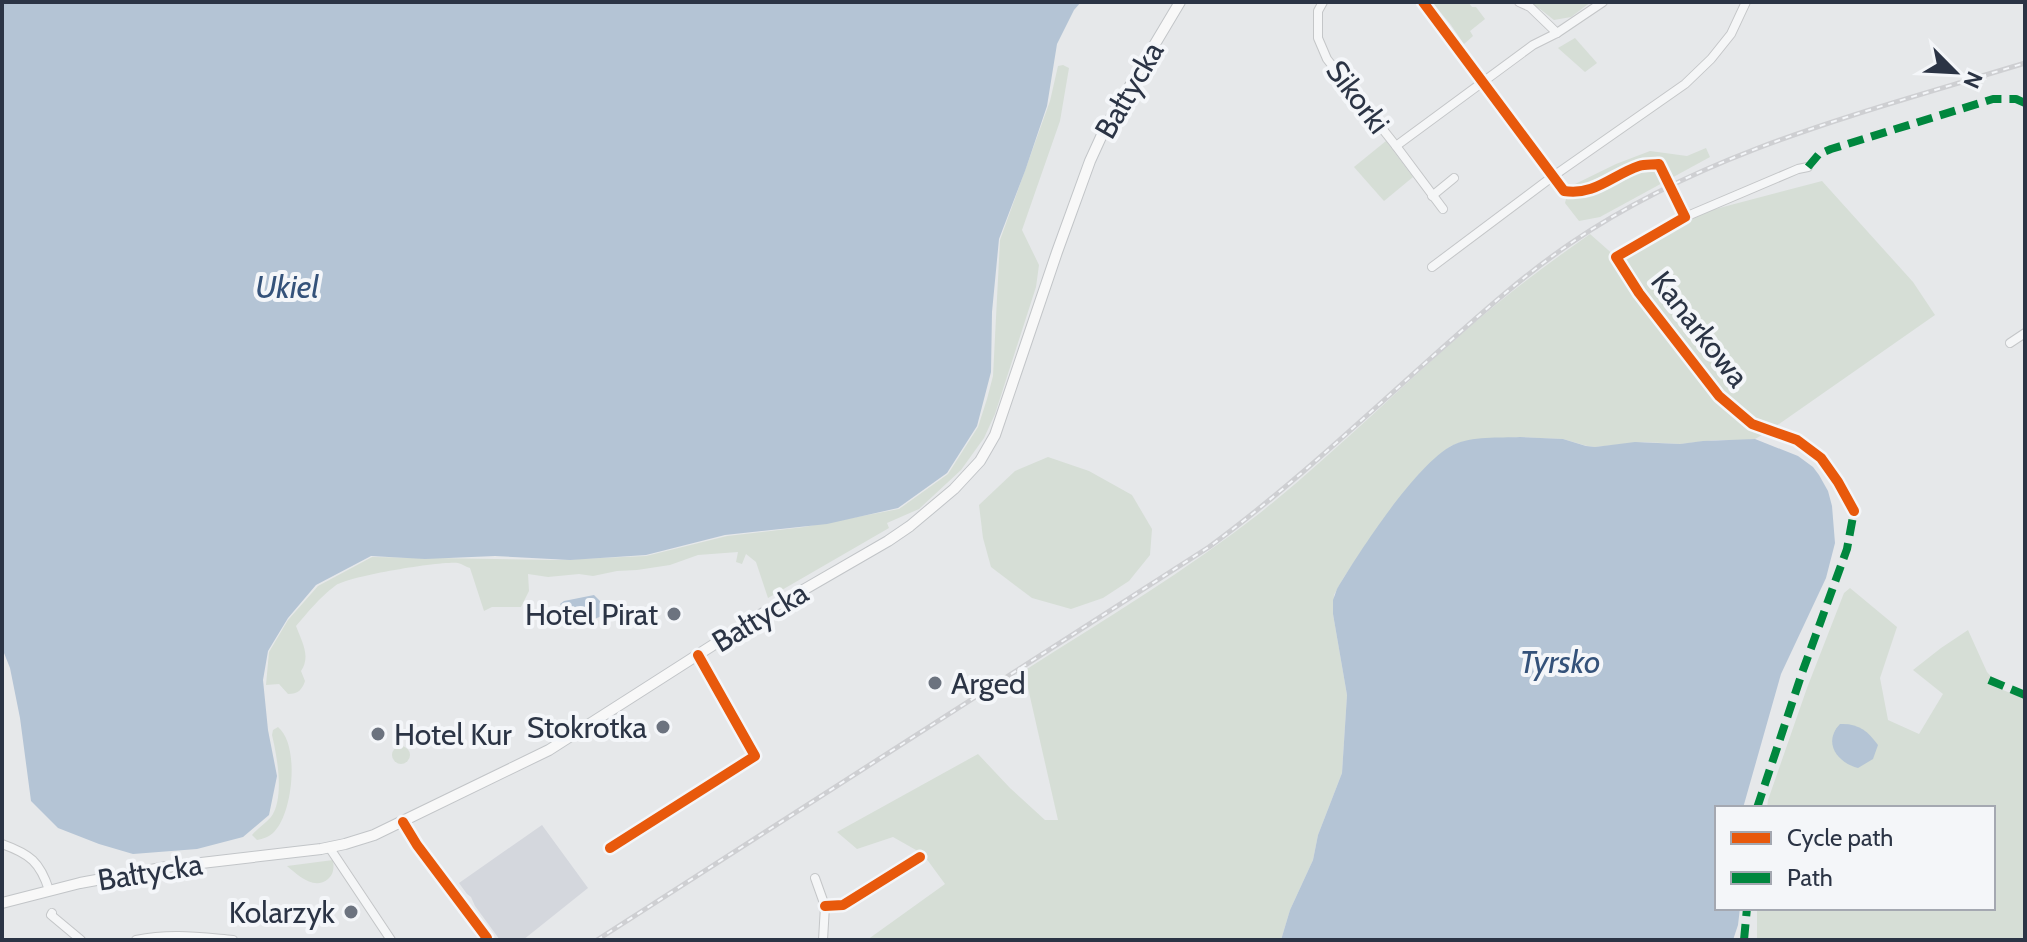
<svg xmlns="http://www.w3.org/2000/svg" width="2027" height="942" font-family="Cabin,sans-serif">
  <rect width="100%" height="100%" fill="#e6e8ea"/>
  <path fill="#d4d7dd" d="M542,825L588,888L523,940H500L475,906L471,897L467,894L459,883Z"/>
  <g fill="#d6ded6">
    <path d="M1432,2H1468L1472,7H1476L1485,19L1470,31L1473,36L1464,44L1451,25Z"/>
    <path d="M1528,2H1591L1571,17L1554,20L1540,9Z"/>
    <path d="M1575,38L1597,63L1585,72L1558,48Z"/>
    <path d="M1063,65L1069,68L1060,121L1022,230L1039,265L1036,287L995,414L984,438L961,470L919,509L887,523L889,528L768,598L756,562L746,554L742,564L736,562L738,552L698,555L670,565L637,570L617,571L593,576L579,574L548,577L528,574L529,591L521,607H492L484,611L470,568C466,567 462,564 458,563C441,561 348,576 335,586C320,597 308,612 296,626C302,642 311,656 301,671L305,681C302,690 298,694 288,694L279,684L266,685L269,652L288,620L318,586L372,557L556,560L646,556L727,536L804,527L899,509L948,474L978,427L987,399L993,376L1000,240L1050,101L1058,66Z"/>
    <path d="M1386,141L1413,177L1384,201L1354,167Z"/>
    <path d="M1706,148L1710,157L1600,217L1579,221L1565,203L1569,187L1616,164L1650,151L1687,156Z"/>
    <path d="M1822,181L1913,282L1935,315L1769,431L1755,439L1748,440H1716L1680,444L1644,442L1595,447L1587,446L1563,439L1520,437L1461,442L1451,446L1439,455L1418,475L1378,527L1344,577L1334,595L1333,614L1347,695L1342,773L1318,835L1313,860L1290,910L1281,940H867L945,884L923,854L893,837L857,849L837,832L978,754L1010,788L1045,820H1058L1028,688L1027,669C1105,619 1186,571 1260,513C1335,453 1402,385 1474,323C1511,291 1550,262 1590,234L1616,257L1685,217Z"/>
    <path d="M1048,457L1089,471L1132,495L1152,529L1150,555L1129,581L1103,598L1071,609L1032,598L991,567L983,538L979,505L1015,471Z"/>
    <path d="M1850,588L1897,627L1880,678L1888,720L1919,734L1943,694L1913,670L1941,648L1968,630L1987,672L2003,690L2025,699V940H1757V908H1993V808H1767L1768,800L1807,688L1844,593Z"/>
    <path d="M278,727C300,745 293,813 274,832C269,837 263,839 257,840L252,835C258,828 265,824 271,817C285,798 277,756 272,735L273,730Z"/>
    <circle cx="401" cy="755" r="9"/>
    <path d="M333,860C334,867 334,874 328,879C314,891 298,875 287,866Z"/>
  </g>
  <g fill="#b4c4d5">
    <path d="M2,2H1081L1074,10L1057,44L1047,106L1025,171L999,239L992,312L991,372L977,426L947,473L898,508L827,524L725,535L646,555L570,560L495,556L425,559L371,556L316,585L288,618L268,651L263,680L268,730L277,776L269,815L243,837L197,849L133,854L99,844L58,828L31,801L20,718L10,668L2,648Z"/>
    <path d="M1520,437L1563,439L1586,446L1595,447L1635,442L1680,444L1703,441L1755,439L1798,456L1813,467L1819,475L1828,491L1832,506L1835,543L1826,578L1781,674L1743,808H1717V908H1740L1738,925L1733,940H1281L1290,910L1313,860L1318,835L1342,773L1347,695L1333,614V600L1337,589C1359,552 1416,464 1453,445C1472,436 1499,438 1520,437Z"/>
    <path d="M594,595L603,604L608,614L580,624L570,618L560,604L564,601Z"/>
    <path d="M1840,724C1858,723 1868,731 1878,745L1873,759L1858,768C1838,763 1822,743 1840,724Z"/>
  </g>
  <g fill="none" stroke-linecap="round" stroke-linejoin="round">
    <defs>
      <g id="minor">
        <path d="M1323,2L1318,11V38L1327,59L1396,146L1533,45L1557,33L1603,2"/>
        <path d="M1423,2L1564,191C1595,196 1612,175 1639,166C1645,164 1653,165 1659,164L1661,170"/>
        <path d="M1519,2L1530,7L1557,33"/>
        <path d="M1396,146L1443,209"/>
        <path d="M1432,196L1454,178"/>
        <path d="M1679,204L1685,217L1616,257L1639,293L1719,396L1752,424L1797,440L1821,458L1838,482L1854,511"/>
        <path d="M1685,217L1798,169L1808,167"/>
        <path d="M1432,267L1552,177L1685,84L1711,59L1731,34L1746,2"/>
        <path d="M2010,343L2025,333"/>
        <path d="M403,822L417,845L487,938"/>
        <path d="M2,844C30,854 40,862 49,890"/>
        <path d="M329,847L391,940"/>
        <path d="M610,848L755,756L698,655"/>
        <path d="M815,878L825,906L823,940"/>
        <path d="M825,906L843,905L920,857"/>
        <path d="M52,913L51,915L81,940"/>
        <path d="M136,940C171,933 198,937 233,940"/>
      </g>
      <path id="major" d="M2,903L80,883L167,867L321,849L345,844L374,835L549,750L760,615L888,541L910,526L954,489L980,461L995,435L1057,252L1090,161L1106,126L1180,2"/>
    </defs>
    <use href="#minor" stroke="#c4c6c8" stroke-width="10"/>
    <use href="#major" stroke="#c2c5c8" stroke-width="12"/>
    <use href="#minor" stroke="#f5f6f7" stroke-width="8"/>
    <use href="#major" stroke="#f8f8f8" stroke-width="10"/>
    <defs>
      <path id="rail" d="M597,940L1209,547C1288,489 1358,423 1431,358C1476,318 1521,277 1571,243C1707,150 1869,111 2025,63"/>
    </defs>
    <use href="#rail" stroke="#cecfd2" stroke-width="5"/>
    <use href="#rail" stroke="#f4f6f9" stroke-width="2" stroke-dasharray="6" stroke-linecap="butt"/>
    <defs>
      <path id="minor-bridge" d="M1661,170L1679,204"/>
    </defs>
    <use href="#minor-bridge" stroke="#c4c6c8" stroke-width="10" stroke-linecap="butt"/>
    <use href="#minor-bridge" stroke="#f5f6f7" stroke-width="8"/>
    <g stroke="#00873e" stroke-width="8" stroke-dasharray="16 8" stroke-linecap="butt">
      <path d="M1808,167L1819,154L1831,149L1993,99H2016L2025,103"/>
      <path d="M1989,680L2025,695"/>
      <path d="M1757,808L1802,673L1847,549L1854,511"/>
      <path d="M1744,940L1747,908"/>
    </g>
    <defs>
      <g id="cycleway">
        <path d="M1423,2L1564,191C1595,196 1612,175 1639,166C1645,164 1653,165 1659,164L1685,217L1616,257L1639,293L1719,396L1752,424L1797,440L1821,458L1838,482L1854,511"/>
        <path d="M403,822L417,845L487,938"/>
        <path d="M610,848L755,756L698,655"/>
        <path d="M825,906L843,905L920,857"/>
      </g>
    </defs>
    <use href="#cycleway" stroke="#f4f6f9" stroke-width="15"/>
    <use href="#cycleway" stroke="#e8590c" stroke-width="10"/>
  </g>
  <g fill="#6c737f" stroke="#f4f6f9" stroke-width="3">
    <circle cx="674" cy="614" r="8"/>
    <circle cx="935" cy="683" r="8"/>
    <circle cx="663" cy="727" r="8"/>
    <circle cx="378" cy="734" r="8"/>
    <circle cx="351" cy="912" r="8"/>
  </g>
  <g text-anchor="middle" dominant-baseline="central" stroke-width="8" stroke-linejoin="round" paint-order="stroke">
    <g font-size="30" fill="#2b3445" stroke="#f4f6f9">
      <text transform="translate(1129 90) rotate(-60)">Bałtycka</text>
      <text transform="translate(1358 97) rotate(53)">Sikorki</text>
      <text transform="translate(1700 329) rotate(52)">Kanarkowa</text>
      <text transform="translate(760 617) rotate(-31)">Bałtycka</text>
      <text transform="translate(150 872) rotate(-9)">Bałtycka</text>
    </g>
    <g font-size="30" fill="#2b3445" stroke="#f4f6f9" text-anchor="end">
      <text x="658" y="614">Hotel Pirat</text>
      <text x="951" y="683" text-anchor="start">Arged</text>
      <text x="647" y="727">Stokrotka</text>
      <text x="394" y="734" text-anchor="start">Hotel Kur</text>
      <text x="335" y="912">Kolarzyk</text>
    </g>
    <g font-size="32" font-style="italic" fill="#34527a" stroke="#f4f6f9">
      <text x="287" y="286">Ukiel</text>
      <text x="1560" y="661">Tyrsko</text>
    </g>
  </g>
  <rect width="2027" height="942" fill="none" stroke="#2b3445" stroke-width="8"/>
  <rect x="1715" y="806" width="280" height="104" fill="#f4f6f9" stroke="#a4a8b1" stroke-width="2"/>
  <rect x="1731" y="832" width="40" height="12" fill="#e8590c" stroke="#a4a8b1" stroke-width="2"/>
  <text x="1787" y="846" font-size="24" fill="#2b3445">Cycle path</text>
  <rect x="1731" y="872" width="40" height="12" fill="#00873e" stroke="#a4a8b1" stroke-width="2"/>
  <text x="1787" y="886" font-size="24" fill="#2b3445">Path</text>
  <g transform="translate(1955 72) rotate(114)" stroke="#f4f6f9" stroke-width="6" paint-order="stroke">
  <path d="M0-6L14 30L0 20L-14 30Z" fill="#2b3445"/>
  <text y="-12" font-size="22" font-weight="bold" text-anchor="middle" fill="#2b3445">N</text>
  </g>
</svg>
